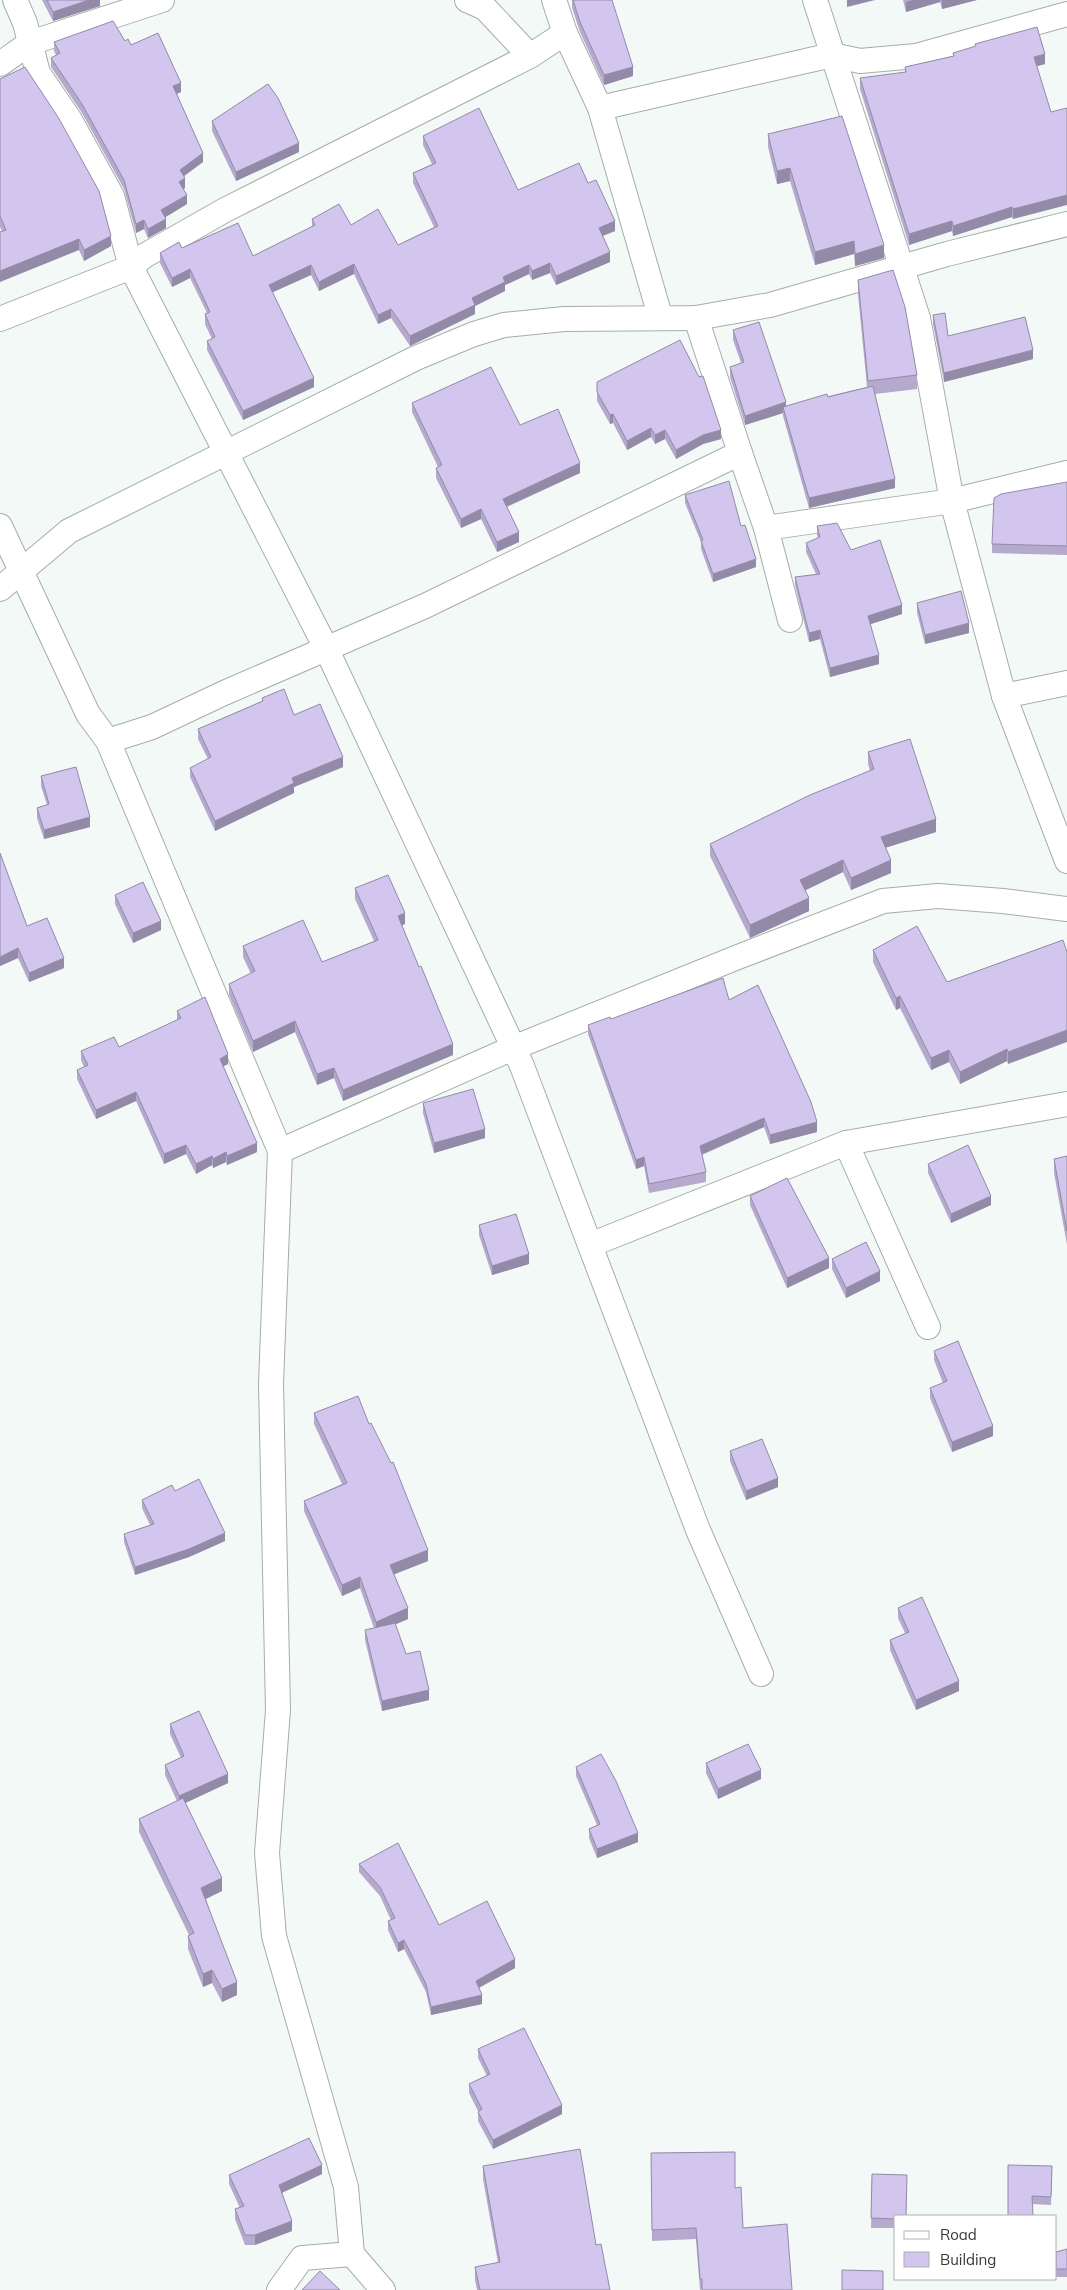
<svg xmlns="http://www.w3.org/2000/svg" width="1067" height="2290" font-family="Mulish,sans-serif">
  <rect width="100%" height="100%" fill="#f3f9f6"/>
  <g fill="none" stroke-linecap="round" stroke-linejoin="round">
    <defs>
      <g id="street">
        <path d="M15,0L25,23L38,73L70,120L112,196L131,267L144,256L225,210L530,56"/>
        <path d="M467,0L485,8L530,56L565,33L554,0"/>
        <path d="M815,0L918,318L952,501L1004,696L1067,861"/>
        <path d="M565,33L600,108L660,316"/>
        <path d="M0,64L30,43L162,0"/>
        <path d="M600,108L832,55L860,61L916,56L1067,14"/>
        <path d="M696,318L740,453"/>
        <path d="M0,319L131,267L326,648L522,1066L698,1530L761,1674"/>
        <path d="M0,526L88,714L108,741L280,1151L271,1384L278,1710L267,1853L274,1936L346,2187L352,2254"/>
        <path d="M766,528L790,620"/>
        <path d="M0,589L69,531L416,358L474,334L504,325L564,319L696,318L770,305L947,254L1067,224"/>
        <path d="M1004,696L1067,683"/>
        <path d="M108,741L152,727L224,693L425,606L740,453L766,528L952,501L1067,473"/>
        <path d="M846,1143L928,1327"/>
        <path d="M280,1151L513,1048L738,957L883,901L938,896L1003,901L1067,909"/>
        <path d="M590,1245L846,1143L1067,1104"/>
        <path d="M279,2290L302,2258L352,2254L383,2290"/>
      </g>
    </defs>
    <use href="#street" stroke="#a6ada9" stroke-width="26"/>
    <use href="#street" stroke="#fff" stroke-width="24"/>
  </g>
  <g fill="#b5a9cd">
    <path d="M42,0H100V6L53,21Z"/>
    <path d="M572,0H612L633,76L604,85L580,32L572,8Z"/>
    <path d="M903,0H977L942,9L940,2L906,12Z"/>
    <path d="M125,41L131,45L181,92L177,94L203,162L184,176L185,188L183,189L187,204L165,217L166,228L148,238L144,229L136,233L124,189L82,113L51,67V58L56,55L54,51V42Z"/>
    <path d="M975,44L1045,64L1037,66L1013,219L1012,217L953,236L952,231L909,245L860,89V78L905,73V67L953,56V53L975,47Z"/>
    <path d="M0,79L111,246L84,261L79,250L2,231L0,227Z"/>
    <path d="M212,121L299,152L236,181L212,131Z"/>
    <path d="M768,134L884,258L855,266L854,254L815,265L790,181L777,184L768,147Z"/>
    <path d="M423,136L518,190L588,183L615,231L603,236L610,262L556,285L550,273L532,280L529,274L505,285V291L475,306V314L410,346L391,318L378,324L354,274L319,291L311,275L272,292L314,387L243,420L207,350V341L212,339L205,324V314L207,313L190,278L172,287L160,263V253L182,248L253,256L312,227V219L351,225L398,245L434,227L413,183V173L432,164L423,145Z"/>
    <path d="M858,280L917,375V389L875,394L895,488L809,508L783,416V413L745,425L730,377V367L741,363L733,340V330L786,406L867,387L858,294Z"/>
    <path d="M933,315L948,336L1033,359L944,382L933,324Z"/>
    <path d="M597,382L721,439L703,444L676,459L665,439L655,444L651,437L627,450L613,423L610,424L597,401Z"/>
    <path d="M412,403L520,425L580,473L507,507L519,542L497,552L481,519L461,528L436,478V468L438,467L412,412Z"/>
    <path d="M1067,482V555L992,553V544Z"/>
    <path d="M685,495L741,526L756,567L713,582L701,549V542L685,503Z"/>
    <path d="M817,526L851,550L902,614L870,624L879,664L830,677L820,639L809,642L795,585V577L816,574L806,552V543L818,538L817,535Z"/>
    <path d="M917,603L969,633L925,644L917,613Z"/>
    <path d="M262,698L294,715L343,767L294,787V793L215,831L190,777V768L208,759L198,739V729L262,701Z"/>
    <path d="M868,752L936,832L885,848L891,873L851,890L843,872L805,890L809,911L750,938L710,856V844L870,771L868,764Z"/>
    <path d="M41,776L90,827L44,839L37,818V808L47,805L41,786Z"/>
    <path d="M0,853L27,926L64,968L29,982L18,958L0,966Z"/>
    <path d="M355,888L405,924L402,925L453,1055L343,1101L334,1078L317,1085L295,1032L253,1052L229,995V984L251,974L243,957V946L322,962L374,941L355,899Z"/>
    <path d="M115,895L161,930L133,943L115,904Z"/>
    <path d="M1063,940L1008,1064L1007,1061L960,1084L949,1062L931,1070L900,1008L896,1010L873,962V950L947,982Z"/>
    <path d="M729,1000L817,1132L770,1144L764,1127L702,1155L706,1172V1182L649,1193L644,1166L636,1169L588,1034V1025L611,1019Z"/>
    <path d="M177,1011L228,1064L223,1066L257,1152L227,1165L226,1162L213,1168L212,1165L196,1174L186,1154L164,1164L136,1101L96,1119L77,1079V1070L84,1067L81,1060V1051L119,1047L177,1020Z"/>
    <path d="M423,1103L485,1138L434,1153L423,1113Z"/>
    <path d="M1067,1156V1245L1054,1173V1159Z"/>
    <path d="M928,1164L991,1205L951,1223L928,1173Z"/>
    <path d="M750,1196L829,1268L787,1288L750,1205Z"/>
    <path d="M479,1225L529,1264L492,1275L479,1235Z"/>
    <path d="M832,1259L880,1281L846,1298L832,1269Z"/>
    <path d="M934,1351L993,1436L952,1452L930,1398V1388L943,1383L934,1360Z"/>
    <path d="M314,1413L369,1424L428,1561L394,1574L408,1619L395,1624L406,1654L429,1700L382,1711L365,1640V1630L374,1628L360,1588L342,1596L304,1511V1501L342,1484L314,1424Z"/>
    <path d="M730,1451L778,1487L746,1500L730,1461Z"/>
    <path d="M175,1491L225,1541L189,1557L135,1575L124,1542V1534L150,1525L142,1508V1500Z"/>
    <path d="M898,1608L959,1691L916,1710L890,1650V1640L905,1633L898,1618Z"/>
    <path d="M170,1724L228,1783L185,1803L222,1891L206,1899L237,1995L222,2002L212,1983L203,1987L188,1949V1936L189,1935L139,1832V1819L177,1801L165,1775V1765L181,1758L170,1734Z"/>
    <path d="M706,1763L761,1779L718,1799L706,1773Z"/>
    <path d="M576,1767L638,1842L597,1858L589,1838V1829L597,1825L576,1776Z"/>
    <path d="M359,1864L439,1925L515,1968L479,1988L482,2004L431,2015L426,1992L404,1949L398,1952L388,1930V1921L391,1920L380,1896L359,1872Z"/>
    <path d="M478,2049L562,2114L493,2149L478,2121V2111L469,2093V2084L487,2076L478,2058Z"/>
    <path d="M735,2152L702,2289L700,2290L696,2239L652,2241L651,2153Z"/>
    <path d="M483,2166L596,2245L610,2290H477L475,2280V2267L498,2263L483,2179Z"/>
    <path d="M1052,2166L1051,2205L1032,2204L1008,2216Z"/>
    <path d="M322,2174L282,2193L292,2231L255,2245H245L235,2219V2209L240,2208L229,2184V2175Z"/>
    <path d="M872,2174L896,2216V2228H871Z"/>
    <path d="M1067,2249V2277H1056V2252Z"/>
  </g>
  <g fill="#938aa7">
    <path d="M89,0H100V6L53,21V12Z"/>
    <path d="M847,0H875L847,7Z"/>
    <path d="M913,0H940V2L906,12V2Z"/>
    <path d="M942,0H977L942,9Z"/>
    <path d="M1045,54V64L1034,67V57Z"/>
    <path d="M633,67V76L604,85V75Z"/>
    <path d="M181,83V92L173,95V86Z"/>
    <path d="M299,143V152L236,181V172Z"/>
    <path d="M203,153V162L180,179V170Z"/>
    <path d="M790,168V181L777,184V171Z"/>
    <path d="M185,178V188L179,191V182Z"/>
    <path d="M187,195V204L161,220V210Z"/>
    <path d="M1067,195V205L1013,219V209Z"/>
    <path d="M1012,207V217L953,236V226Z"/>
    <path d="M166,219V228L148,238V229Z"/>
    <path d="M144,220V229L136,233V224Z"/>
    <path d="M615,221V231L599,237V228Z"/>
    <path d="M952,221V231L909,245V234Z"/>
    <path d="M111,236V246L84,261V250Z"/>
    <path d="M79,239V250L0,282V271Z"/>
    <path d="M854,241V254L815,265V252Z"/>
    <path d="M884,245V258L855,266V254Z"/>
    <path d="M610,252V262L556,285V276Z"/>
    <path d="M550,263V273L532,280V271Z"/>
    <path d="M354,264V274L319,291V282Z"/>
    <path d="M311,265V275L269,294V285Z"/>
    <path d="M529,265V274L505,285V291L475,306V314L410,346V336L472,298L503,277Z"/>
    <path d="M190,269V278L172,287V278Z"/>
    <path d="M391,309V318L378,324V315Z"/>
    <path d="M1033,350V359L944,382V373Z"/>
    <path d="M314,378V387L243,420V411Z"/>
    <path d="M786,402V412L783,407V413L745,425V416Z"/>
    <path d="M613,414V423L610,424V415Z"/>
    <path d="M651,428V437L627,450V441Z"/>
    <path d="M665,430V439L655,444V435Z"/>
    <path d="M721,430V439L703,444L676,459V450L703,435Z"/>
    <path d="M580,463V473L503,508V499Z"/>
    <path d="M895,479V488L809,508V498Z"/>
    <path d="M481,509V519L461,528V519Z"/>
    <path d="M519,532V542L497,552V542Z"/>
    <path d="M756,559V567L713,582V574Z"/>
    <path d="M902,605V614L868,625V616Z"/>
    <path d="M969,623V633L925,644V635Z"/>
    <path d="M820,630V639L809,642V633Z"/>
    <path d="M879,655V664L830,677V668Z"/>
    <path d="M343,757V767L294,787V793L215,831V821L292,778Z"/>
    <path d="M90,817V827L44,839V830Z"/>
    <path d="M936,819V832L881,849V837Z"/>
    <path d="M843,860V872L800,893V880Z"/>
    <path d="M891,860V873L851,890V878Z"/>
    <path d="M809,898V911L750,938V925Z"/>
    <path d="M405,913V924L398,927V916Z"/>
    <path d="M161,921V930L133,943V933Z"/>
    <path d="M18,948V958L0,966V957Z"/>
    <path d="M64,958V968L29,982V973Z"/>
    <path d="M900,996V1008L896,1010V998Z"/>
    <path d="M295,1021V1032L253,1052V1041Z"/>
    <path d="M1067,1030V1042L1008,1064V1052Z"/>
    <path d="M453,1044V1055L343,1101V1090Z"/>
    <path d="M1007,1049V1061L960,1084V1072Z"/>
    <path d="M949,1050V1062L931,1070V1058Z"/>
    <path d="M228,1054V1064L220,1068V1059Z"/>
    <path d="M334,1068V1078L317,1085V1074Z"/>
    <path d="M136,1092V1101L96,1119V1110Z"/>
    <path d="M764,1118V1127L700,1155V1146Z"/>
    <path d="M817,1122V1132L770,1144V1135Z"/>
    <path d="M485,1129V1138L434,1153V1143Z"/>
    <path d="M257,1143V1152L227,1165V1156Z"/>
    <path d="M186,1145V1154L164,1164V1154Z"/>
    <path d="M226,1152V1162L213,1168V1159Z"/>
    <path d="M212,1156V1165L196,1174V1164Z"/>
    <path d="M644,1157V1166L636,1169V1160Z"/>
    <path d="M991,1196V1205L951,1223V1214Z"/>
    <path d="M529,1254V1264L492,1275V1266Z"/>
    <path d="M829,1258V1268L787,1288V1278Z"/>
    <path d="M880,1271V1281L846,1298V1288Z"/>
    <path d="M993,1426V1436L952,1452V1442Z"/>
    <path d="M778,1478V1487L746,1500V1491Z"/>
    <path d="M225,1533V1541L189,1557L135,1575V1567Z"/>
    <path d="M428,1550V1561L390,1576V1565Z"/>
    <path d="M360,1577V1588L342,1596V1585Z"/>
    <path d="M408,1608V1619L376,1633V1622Z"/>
    <path d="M959,1681V1691L916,1710V1700Z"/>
    <path d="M429,1690V1700L382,1711V1701Z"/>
    <path d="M761,1770V1779L718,1799V1789Z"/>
    <path d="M228,1774V1783L179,1806V1796Z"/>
    <path d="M638,1833V1842L597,1858V1849Z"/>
    <path d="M222,1878V1891L201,1901V1888Z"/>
    <path d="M404,1940V1949L398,1952V1943Z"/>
    <path d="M515,1959V1968L476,1989V1981Z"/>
    <path d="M212,1970V1983L203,1987V1974Z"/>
    <path d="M237,1982V1995L222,2002V1989Z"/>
    <path d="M482,1995V2004L431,2015V2007Z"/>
    <path d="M562,2105V2114L493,2149V2140Z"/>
    <path d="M322,2165V2174L279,2194V2185Z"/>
    <path d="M292,2221V2231L255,2245V2235Z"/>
  </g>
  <g fill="#d2c5ee" stroke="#938aa7">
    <path d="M47,0H89L53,12Z"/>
    <path d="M573,0H612L633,67L604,75L580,22Z"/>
    <path d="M113,21L125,41L128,39L131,45L158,33L181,83L173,86L203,153L180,170L185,178L179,182L187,195L161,210L166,219L148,229L144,220L136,224L124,180L82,104L51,58L60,53L54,42Z"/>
    <path d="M1037,27L1045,54L1034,57L1051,112L1067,108V195L1013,209L1012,207L953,226L952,221L909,234L860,78L906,72L905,67L954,56L953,53L976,46L975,44Z"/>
    <path d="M25,67L58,117L99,191L111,236L84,250L79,239L0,271V232L6,230L0,216V79Z"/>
    <path d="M268,84L278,98L299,143L236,172L212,121Z"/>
    <path d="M479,108L518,190L579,163L588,183L596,180L615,221L599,228L610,252L556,276L550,263L532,271L529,265L503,277L505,282L472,298L475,305L410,336L391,309L378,315L354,264L319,282L311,265L269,285L314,378L243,411L207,341L215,337L205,314L210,312L190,269L172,278L160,253L179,242L182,248L238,223L253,256L315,225L312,219L339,204L351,225L378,209L398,245L438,226L413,173L436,163L423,136Z"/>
    <path d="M842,116L884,245L855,254L854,241L815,252L790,168L777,171L768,134Z"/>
    <path d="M893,270L905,307L917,375L868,381L858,280Z"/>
    <path d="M945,313L948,336L1025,317L1033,350L944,373L933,315Z"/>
    <path d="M759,322L786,402L745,416L730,367L744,362L733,330Z"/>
    <path d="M680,340L699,377L703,376L721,430L703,435L676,450L665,430L655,435L651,428L627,441L613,414L610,415L597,392V382Z"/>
    <path d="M491,367L520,425L558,409L580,463L503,499L519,532L497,542L481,509L461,519L436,468L442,465L412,403Z"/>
    <path d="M873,386L895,479L809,498L783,407L827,394L828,397Z"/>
    <path d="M729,481L741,526L745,525L756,559L713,574L701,541L703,540L685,495Z"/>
    <path d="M1067,482V546L992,544L994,498L1001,494Z"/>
    <path d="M837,523L851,550L880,540L902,605L868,616L879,655L830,668L820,630L809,633L795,577L820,574L806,543L820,537L817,526Z"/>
    <path d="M961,591L969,623L925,635L917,603Z"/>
    <path d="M284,689L294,715L320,704L343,757L292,778L294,783L215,821L190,768L211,757L198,729L263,701L262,698Z"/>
    <path d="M910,739L936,819L881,837L891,860L851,878L843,860L800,880L809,898L750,925L710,844L810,795L874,769L868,752Z"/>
    <path d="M76,767L90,817L44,830L37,808L49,804L41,776Z"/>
    <path d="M0,853L27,926L47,918L64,958L29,973L18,948L0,957Z"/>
    <path d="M388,875L405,913L398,916L419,967L421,966L453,1044L343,1090L334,1068L317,1074L295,1021L253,1041L229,984L255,971L243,946L303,920L322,962L378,940L355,888Z"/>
    <path d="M143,882L161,921L133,933L115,895Z"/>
    <path d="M917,926L947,982L1063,940L1067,952V1030L1008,1052L1007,1049L960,1072L949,1050L931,1058L900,996L896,998L873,950Z"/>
    <path d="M723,978L729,1000L758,985L811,1102L817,1122L770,1135L764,1118L700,1146L706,1172L649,1184L644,1157L636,1160L588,1025L610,1017L611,1019Z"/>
    <path d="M205,997L228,1054L220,1059L257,1143L227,1156L226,1152L213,1159L212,1156L196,1164L186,1145L164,1154L136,1092L96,1110L77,1070L88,1065L81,1051L114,1037L119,1047L181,1018L177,1011Z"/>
    <path d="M473,1089L485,1129L434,1143L423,1103Z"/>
    <path d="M968,1145L991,1196L951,1214L928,1164Z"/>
    <path d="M1067,1156V1231L1054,1159Z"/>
    <path d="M787,1178L829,1258L787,1278L750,1196Z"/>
    <path d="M516,1214L529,1254L492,1266L479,1225Z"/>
    <path d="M866,1242L880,1271L846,1288L832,1259Z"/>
    <path d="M958,1341L993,1426L952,1442L930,1388L947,1381L934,1351Z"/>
    <path d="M358,1396L369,1424L371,1423L391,1463L393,1462L428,1550L390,1565L408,1608L376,1622L360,1577L342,1585L304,1501L347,1483L314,1413Z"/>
    <path d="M762,1439L778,1478L746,1491L730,1451Z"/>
    <path d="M199,1479L225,1533L189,1549L135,1567L124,1534L154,1524L142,1500L172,1485L175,1491Z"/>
    <path d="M922,1597L959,1681L916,1700L890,1640L909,1632L898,1608Z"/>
    <path d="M395,1623L406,1654L420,1651L429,1690L382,1701L365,1630Z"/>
    <path d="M199,1711L228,1774L179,1796L165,1765L184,1756L170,1724Z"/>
    <path d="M748,1744L761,1770L718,1789L706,1763Z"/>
    <path d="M601,1754L616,1781L638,1833L597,1849L589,1829L600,1824L576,1767Z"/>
    <path d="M183,1798L222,1878L201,1888L237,1982L222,1989L212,1970L203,1974L188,1936L194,1933L139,1819Z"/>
    <path d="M398,1843L439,1925L487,1901L515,1959L476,1981L482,1995L431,2007L426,1984L404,1940L398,1943L388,1921L395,1918L380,1887L359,1864Z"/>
    <path d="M524,2028L562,2105L493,2140L478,2112L482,2109L469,2084L490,2074L478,2049Z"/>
    <path d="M309,2138L322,2165L279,2185L292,2221L255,2235H245L235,2209L244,2206L229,2175Z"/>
    <path d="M580,2149L596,2245L601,2244L610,2290H480L475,2267L500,2262L483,2166Z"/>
    <path d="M735,2152V2188L741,2187L743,2228L787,2224L792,2290H702V2279H700L696,2228L652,2230L651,2153Z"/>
    <path d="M1008,2165L1052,2166L1051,2197L1032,2196L1033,2216H1008Z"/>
    <path d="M872,2174L907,2175L906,2216H896V2219L871,2218Z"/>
    <path d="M1067,2249V2269H1056V2252Z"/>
    <path d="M842,2270L883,2271V2290H842Z"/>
    <path d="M320,2271L340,2290H302Z"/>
  </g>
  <rect x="894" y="2215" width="162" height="65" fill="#ffffff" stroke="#afb0af"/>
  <rect x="904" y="2231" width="25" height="8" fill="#ffffff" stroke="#afb0af"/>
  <text x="940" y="2240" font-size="15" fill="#373938">Road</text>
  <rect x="904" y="2252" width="25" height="15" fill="#d2c5ee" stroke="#afb0af"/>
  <text x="940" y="2265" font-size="15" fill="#373938">Building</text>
</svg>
